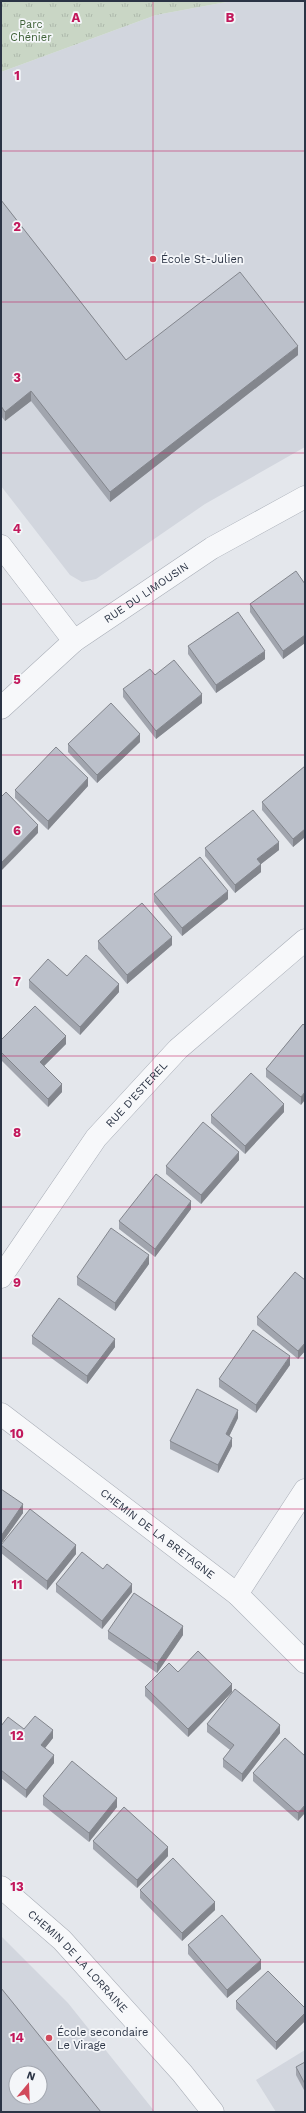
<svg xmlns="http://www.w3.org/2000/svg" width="306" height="2113" font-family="'Work Sans',sans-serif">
  <defs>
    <pattern id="park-tufts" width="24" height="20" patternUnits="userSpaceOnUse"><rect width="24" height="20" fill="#c9d6c5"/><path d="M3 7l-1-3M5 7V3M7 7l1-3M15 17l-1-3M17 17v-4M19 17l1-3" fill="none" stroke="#adb8ab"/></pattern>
  </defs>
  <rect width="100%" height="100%" fill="#e4e7ec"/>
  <g fill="#d2d6de" fill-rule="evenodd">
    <path d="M232,1H305V447L205,504L96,579L82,582L70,575L1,486V72L156,15Z"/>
    <path d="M1,1936L68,2003L155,2112H1ZM16,2073H40V2097H16Z"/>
    <path d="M305,2050V2112H276L256,2080Z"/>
  </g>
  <path fill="url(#park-tufts)" d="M1,1H232L156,15L1,72Z"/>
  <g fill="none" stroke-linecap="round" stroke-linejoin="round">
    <defs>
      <g id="minor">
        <path d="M1,546L74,641"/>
        <path id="s1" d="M1,708L74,641L212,548L305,497"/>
        <path id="s2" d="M1,1277L96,1138L178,1049L305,940"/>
        <path id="s3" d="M1,1414L237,1594L305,1662"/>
        <path d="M237,1594L305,1490"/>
        <path id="s4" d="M1,1887L62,1940L182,2073L213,2112"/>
      </g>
    </defs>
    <use href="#minor" stroke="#a9aeb7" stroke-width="23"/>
    <use href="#minor" stroke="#f7f8fa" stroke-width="22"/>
  </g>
  <g fill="#a1a5ae">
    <path d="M1,200L126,360L298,355L110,502L31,401L5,421L1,416Z"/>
    <path d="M305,584V643L283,659L250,612V604Z"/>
    <path d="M188,646L265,659L216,693L188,654Z"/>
    <path d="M155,675L202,703L156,739L123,697V689Z"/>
    <path d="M140,742L97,783L68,752V744Z"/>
    <path d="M305,766V837L293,847L262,810V802Z"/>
    <path d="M88,786L48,830L15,798V790Z"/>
    <path d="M205,848L279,850L261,864V872L235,893L205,856Z"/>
    <path d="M154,894L228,899L182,936L154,902Z"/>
    <path d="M98,941L172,945L127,984L98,949Z"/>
    <path d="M67,976L119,992L80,1035L29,988V980Z"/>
    <path d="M303,1024L301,1105L266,1077V1069Z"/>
    <path d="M1,1040L66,1044L44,1066L62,1092L48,1107L1,1060Z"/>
    <path d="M284,1112L245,1154L211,1123V1115Z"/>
    <path d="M239,1160L201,1204L166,1174V1166Z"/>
    <path d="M191,1209L155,1257L119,1229V1221Z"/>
    <path d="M149,1264L115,1311L77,1285V1277Z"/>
    <path d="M305,1280V1351L298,1359L257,1325V1317Z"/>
    <path d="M32,1336L115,1347L87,1384L32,1344Z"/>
    <path d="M290,1365L256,1413L219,1387V1379Z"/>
    <path d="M238,1418L229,1436L232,1446L218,1473L170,1449V1441Z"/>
    <path d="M1,1489L23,1513L1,1544L76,1554L47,1590L1,1553Z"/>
    <path d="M56,1584L132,1592L102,1629L56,1592Z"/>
    <path d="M108,1631L183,1635L157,1673L108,1639Z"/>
    <path d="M178,1672L232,1692L188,1737L145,1696V1687Z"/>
    <path d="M207,1724L280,1733L242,1782L223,1767V1759L230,1750L207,1732Z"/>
    <path d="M1,1726L24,1729L53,1738L45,1748L54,1763L26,1798L1,1778Z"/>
    <path d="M305,1756L298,1821L253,1781V1773Z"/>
    <path d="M43,1796L117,1807L89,1842L43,1805Z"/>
    <path d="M305,1817V1827L304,1826V1818Z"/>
    <path d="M93,1841L168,1856L137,1888L93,1849Z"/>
    <path d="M140,1890L215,1910L182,1941L140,1898Z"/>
    <path d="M188,1945L261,1969L227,1998L188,1954Z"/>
    <path d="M236,2001L305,2008V2021L276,2050L236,2009Z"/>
    <path d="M305,2062V2092L296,2075V2067Z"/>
  </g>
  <g fill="#83868d">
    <path d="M298,346V355L110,502V492Z"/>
    <path d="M31,391V401L5,421V412Z"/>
    <path d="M305,635V643L283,659V651Z"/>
    <path d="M265,651V659L216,693V685Z"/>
    <path d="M202,694V703L156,739V731Z"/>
    <path d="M140,734V742L97,783V775Z"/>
    <path d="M88,778V786L48,830V821Z"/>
    <path d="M38,825V833L1,871V863Z"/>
    <path d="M305,829V837L293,847V839Z"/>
    <path d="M279,842V850L261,864V872L235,893V885L257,859Z"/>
    <path d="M228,891V899L182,936V928Z"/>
    <path d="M172,937V945L127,984V975Z"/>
    <path d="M119,984V992L80,1035V1027Z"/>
    <path d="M66,1036V1044L40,1070V1062Z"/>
    <path d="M62,1084V1092L48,1107V1099Z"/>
    <path d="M305,1092V1100L301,1105V1097Z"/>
    <path d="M284,1104V1112L245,1154V1146Z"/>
    <path d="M239,1152V1160L201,1204V1195Z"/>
    <path d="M191,1201V1209L155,1257V1249Z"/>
    <path d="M149,1255V1264L115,1311V1303Z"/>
    <path d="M115,1339V1347L87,1384V1376Z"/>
    <path d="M305,1343V1351L298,1359V1351Z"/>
    <path d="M290,1356V1365L256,1413V1405Z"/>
    <path d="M238,1410V1418L226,1443V1434Z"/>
    <path d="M232,1438V1446L218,1473V1465Z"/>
    <path d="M23,1504V1513L1,1544V1536Z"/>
    <path d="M76,1545V1554L47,1590V1581Z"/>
    <path d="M132,1584V1592L102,1629V1621Z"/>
    <path d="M183,1626V1635L157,1673V1664Z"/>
    <path d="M232,1684V1692L188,1737V1729Z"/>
    <path d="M2,1706V1714L1,1715V1707Z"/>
    <path d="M280,1725V1733L242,1782V1774Z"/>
    <path d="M53,1730V1738L41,1753V1745Z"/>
    <path d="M54,1755V1763L26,1798V1790Z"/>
    <path d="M117,1798V1807L89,1842V1833Z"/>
    <path d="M305,1805V1813L298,1821V1813Z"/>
    <path d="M168,1847V1856L137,1888V1880Z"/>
    <path d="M215,1902V1910L182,1941V1933Z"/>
    <path d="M261,1960V1969L227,1998V1990Z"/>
    <path d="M305,2013V2021L276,2050V2042Z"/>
  </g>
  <g fill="#bbc0ca" stroke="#83868d" fill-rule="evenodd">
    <path d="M1,200L126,360L240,272L298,346L110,492L31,391L5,412L1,406Z"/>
    <path d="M296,571L305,584V635L283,651L250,604Z"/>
    <path d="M238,612L265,651L216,685L188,646Z"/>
    <path d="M174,660L202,694L156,731L123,689L150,669L155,675Z"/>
    <path d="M111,703L140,734L97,775L68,744Z"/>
    <path d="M56,747L88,778L48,821L15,790Z"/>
    <path d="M305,766V829L293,839L262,802Z"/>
    <path d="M6,792L38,825L1,863V797Z"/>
    <path d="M253,810L279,842L257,859L261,864L235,885L205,848Z"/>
    <path d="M200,857L228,891L182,928L154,894Z"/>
    <path d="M142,903L172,937L127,975L98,941Z"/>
    <path d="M86,955L119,984L80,1027L29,980L48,959L67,976Z"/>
    <path d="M35,1006L66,1036L40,1062L62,1084L48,1099L1,1052V1040Z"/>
    <path d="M303,1024L305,1026V1092L301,1097L266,1069Z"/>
    <path d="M251,1073L284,1104L245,1146L211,1115Z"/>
    <path d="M203,1122L239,1152L201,1195L166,1166Z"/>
    <path d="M156,1174L191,1201L155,1249L119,1221Z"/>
    <path d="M111,1228L149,1255L115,1303L77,1277Z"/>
    <path d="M295,1272L305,1280V1343L298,1351L257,1317Z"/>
    <path d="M59,1298L115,1339L87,1376L32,1336Z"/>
    <path d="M253,1330L290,1356L256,1405L219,1379Z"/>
    <path d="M197,1389L238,1410L226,1434L232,1438L218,1465L170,1441Z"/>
    <path d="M1,1489L23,1504L1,1536Z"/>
    <path d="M30,1509L76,1545L47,1581L1,1545Z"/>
    <path d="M82,1552L103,1569L107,1564L132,1584L102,1621L56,1584Z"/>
    <path d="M134,1593L183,1626L157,1664L108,1631Z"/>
    <path d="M198,1651L232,1684L188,1729L145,1687L169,1663L178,1672Z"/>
    <path d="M235,1689L280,1725L242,1774L223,1759L234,1745L207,1724Z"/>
    <path d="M35,1716L53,1730L41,1745L54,1755L26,1790L1,1770V1726L8,1717L24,1729Z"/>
    <path d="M285,1738L305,1756V1805L298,1813L253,1773Z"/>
    <path d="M72,1761L117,1798L89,1833L43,1796Z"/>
    <path d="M124,1807L168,1847L137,1880L93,1841Z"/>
    <path d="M173,1858L215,1902L182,1933L140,1890Z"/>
    <path d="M222,1915L261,1960L227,1990L188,1945Z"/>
    <path d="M268,1971L305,2008V2013L276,2042L236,2001Z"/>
    <path d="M1,1988L101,2112H1ZM16,2073H40V2097H16Z"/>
    <path d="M305,2062V2084L296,2067Z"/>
  </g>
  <path fill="none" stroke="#c2185b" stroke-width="1" stroke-opacity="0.55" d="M153,1V2112M1,151H305M1,302H305M1,453H305M1,604H305M1,755H305M1,906H305M1,1056H305M1,1207H305M1,1358H305M1,1509H305M1,1660H305M1,1811H305M1,1962H305"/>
  <g fill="#d1495b" stroke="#f4f6f9" stroke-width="1.5">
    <circle cx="153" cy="259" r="4"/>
    <circle cx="49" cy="2038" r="4"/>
  </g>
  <g text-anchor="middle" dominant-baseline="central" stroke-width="3.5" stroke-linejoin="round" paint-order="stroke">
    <g font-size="11" fill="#3f6138" stroke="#f4f6f9">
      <text x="31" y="24">Parc<tspan x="31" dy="13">Chénier</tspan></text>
    </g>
    <g font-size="11" fill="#2b3445" stroke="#f4f6f9" text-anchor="start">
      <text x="161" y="259">École St-Julien</text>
      <text x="57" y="2032">École secondaire<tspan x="57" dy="13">Le Virage</tspan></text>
    </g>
    <g font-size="11" fill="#2b3445" stroke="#f4f6f9">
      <text stroke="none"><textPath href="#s1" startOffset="186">RUE DU LIMOUSIN</textPath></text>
      <text stroke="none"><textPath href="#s2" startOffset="228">RUE D'ESTEREL</textPath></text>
      <text stroke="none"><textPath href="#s3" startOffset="197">CHEMIN DE LA BRETAGNE</textPath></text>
      <text stroke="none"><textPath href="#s4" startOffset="107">CHEMIN DE LA LORRAINE</textPath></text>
    </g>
  </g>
  <g font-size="13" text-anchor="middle" font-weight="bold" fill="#c2185b" stroke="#f4f6f9" stroke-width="3.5" stroke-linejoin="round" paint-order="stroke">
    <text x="76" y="22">A</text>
    <text x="230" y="22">B</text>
    <text x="17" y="80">1</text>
    <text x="17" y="231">2</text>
    <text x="17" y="382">3</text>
    <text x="17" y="533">4</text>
    <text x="17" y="684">5</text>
    <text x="17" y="835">6</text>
    <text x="17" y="986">7</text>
    <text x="17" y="1137">8</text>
    <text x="17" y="1287">9</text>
    <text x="17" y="1438">10</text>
    <text x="17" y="1589">11</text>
    <text x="17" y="1740">12</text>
    <text x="17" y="1891">13</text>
    <text x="17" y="2042">14</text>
  </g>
  <rect width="306" height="2113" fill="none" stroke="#2b3445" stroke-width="4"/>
  <g transform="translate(28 2085) rotate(19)"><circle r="19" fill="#f4f6f9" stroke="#a4a8b1"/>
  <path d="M0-3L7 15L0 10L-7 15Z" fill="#d1495b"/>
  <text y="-6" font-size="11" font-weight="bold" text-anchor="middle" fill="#2b3445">N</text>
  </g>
</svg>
